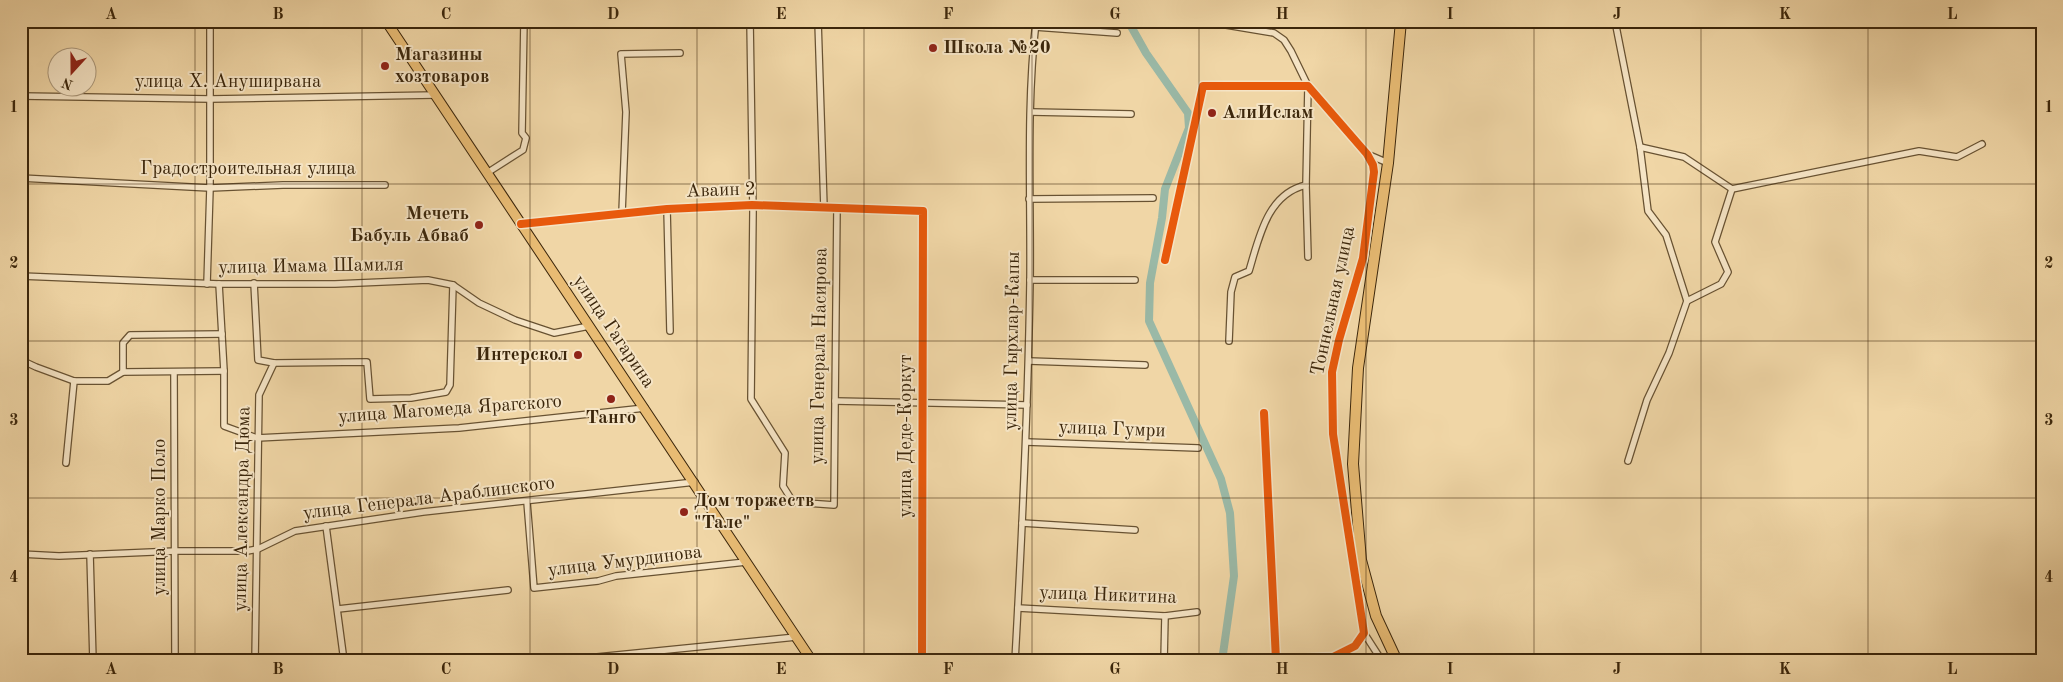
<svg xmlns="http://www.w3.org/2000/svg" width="2063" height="682" font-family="'Old Standard TT',serif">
  <rect width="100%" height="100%" fill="#f0d6a6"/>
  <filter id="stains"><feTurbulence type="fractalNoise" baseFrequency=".004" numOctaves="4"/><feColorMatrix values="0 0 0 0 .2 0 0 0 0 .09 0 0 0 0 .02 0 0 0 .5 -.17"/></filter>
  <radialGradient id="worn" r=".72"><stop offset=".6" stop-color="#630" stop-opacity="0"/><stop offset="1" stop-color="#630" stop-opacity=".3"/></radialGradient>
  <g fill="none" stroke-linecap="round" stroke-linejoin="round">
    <path stroke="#9ab9a7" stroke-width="8" d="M1128,21L1146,53L1188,113L1189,128L1165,189L1162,218L1150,283L1149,321L1221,479L1230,513L1234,576L1222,661"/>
    <defs>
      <g id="minor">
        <path d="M750,21L753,212L751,399L785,453L783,486L793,502L834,505L837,207"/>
        <path d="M818,21L824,208"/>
        <path d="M1202,21L1274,33L1284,40L1291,51L1308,86L1306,185L1308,257"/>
        <path d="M1615,21L1640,147L1648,211L1666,235L1687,301L1669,353L1647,400L1628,461"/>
        <path d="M1035,27L1117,33"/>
        <path d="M390,28L401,21"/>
        <path d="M21,96L210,99L435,95"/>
        <path d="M1031,112L1131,114"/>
        <path d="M1640,147L1684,157L1732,189L1919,151L1957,157L1982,144"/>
        <path d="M1367,154L1388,163"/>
        <path d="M487,173L523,150L526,138L522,133L524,21"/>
        <path d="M21,178L210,188L283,185H385"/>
        <path d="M1029,199L1153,198"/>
        <path d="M667,209L670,331"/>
        <path d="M622,213L626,112L621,54L680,53"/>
        <path d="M521,224L667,209L752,205L923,211L922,661"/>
        <path d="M1165,260L1203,86H1308L1367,154L1373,165L1374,172L1363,258L1339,340L1332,372L1333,434L1364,633L1355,646L1333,657L1276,660L1264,413"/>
        <path d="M21,276L219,284H335L428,280L453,285L479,303L515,320L554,333L589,326"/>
        <path d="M1030,280H1135"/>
        <path d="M254,283L258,360L274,363L259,395L255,661"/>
        <path d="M207,284L210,188V21"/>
        <path d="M219,284L224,371V426L257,438L459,428L645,408"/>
        <path d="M1687,301L1721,284L1728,272L1715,242L1732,189"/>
        <path d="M1229,341L1231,292L1235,277L1249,271C1259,238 1267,194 1306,185"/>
        <path d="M21,360L36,367L74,381H108L123,372V343L130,335L222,334"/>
        <path d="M1029,361L1145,365"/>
        <path d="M274,363L367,362L370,399L411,398L446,392L450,385L453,285"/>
        <path d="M123,372L224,371"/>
        <path d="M174,372L175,661"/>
        <path d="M835,401L1027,405"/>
        <path d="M1026,442L1198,448"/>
        <path d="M66,463L74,381"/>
        <path d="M527,502L534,588L598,581L616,576L746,562"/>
        <path d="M1022,523L1135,530"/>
        <path d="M326,526L344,661"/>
        <path d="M21,554L59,556L176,551H247L258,549L295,531L423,512L695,482"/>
        <path d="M90,554L93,661"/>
        <path d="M1018,608L1165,616L1197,612"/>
        <path d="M338,609L508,590"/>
        <path d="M1364,633L1382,661"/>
        <path d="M557,661L796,637"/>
        <path d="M1015,661C1022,535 1028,409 1030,282C1031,196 1026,108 1036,21"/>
        <path d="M1164,661L1165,616"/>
      </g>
      <path id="primary" d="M386,21L812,661"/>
      <path id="trunk" d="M1397,661L1376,616L1361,560L1353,464L1358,368L1388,163L1401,21"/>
    </defs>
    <use href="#minor" stroke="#685232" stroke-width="8"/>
    <use href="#primary" stroke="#3b260b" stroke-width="11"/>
    <use href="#trunk" stroke="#3b260b" stroke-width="12"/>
    <use href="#minor" stroke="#f5e4c5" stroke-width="5.5"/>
    <use href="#primary" stroke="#e8bb73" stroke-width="9"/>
    <use href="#trunk" stroke="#e8bb73" stroke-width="10"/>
    <defs>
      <g id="cycleway">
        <path d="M521,224L667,209L752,205L923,211L922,661"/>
        <path d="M1165,260L1203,86H1308L1367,154L1373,165L1374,172L1363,258L1339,340L1332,372L1333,434L1364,633L1355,646L1333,657L1276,660L1264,413"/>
      </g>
    </defs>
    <use href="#cycleway" stroke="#f5e4c5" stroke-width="11"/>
    <use href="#cycleway" stroke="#e8590c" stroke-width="8"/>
  </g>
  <path fill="none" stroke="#3b260b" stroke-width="1" stroke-opacity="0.55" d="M195,21V661M362,21V661M530,21V661M697,21V661M864,21V661M1032,21V661M1199,21V661M1366,21V661M1534,21V661M1701,21V661M1868,21V661M21,184H2042M21,341H2042M21,498H2042"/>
  <g fill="#8f2418" stroke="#f5e4c5" stroke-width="2">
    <circle cx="933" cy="48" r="5"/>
    <circle cx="385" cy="66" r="5"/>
    <circle cx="1212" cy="113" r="5"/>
    <circle cx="479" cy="225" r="5"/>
    <circle cx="578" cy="355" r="5"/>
    <circle cx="611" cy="399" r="5"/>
    <circle cx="684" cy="512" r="5"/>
  </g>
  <g text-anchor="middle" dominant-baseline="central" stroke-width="4" stroke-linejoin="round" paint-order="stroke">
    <g font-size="19" font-weight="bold" fill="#3b260b" stroke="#f5e4c5" text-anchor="start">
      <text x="943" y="48">Школа №20</text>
      <text x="395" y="55">Магазины<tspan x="395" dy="22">хозтоваров</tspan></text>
      <text x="1222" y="113">АлиИслам</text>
      <text x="469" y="214" text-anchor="end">Мечеть<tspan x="469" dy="22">Бабуль Абваб</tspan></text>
      <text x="568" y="355" text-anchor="end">Интерскол</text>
      <text x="611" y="418" text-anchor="middle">Танго</text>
      <text x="694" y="501">Дом торжеств<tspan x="694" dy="22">"Тале"</tspan></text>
    </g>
    <g font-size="19" fill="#3b260b" stroke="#f5e4c5">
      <text x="228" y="82">улица Х. Ануширвана</text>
      <text x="248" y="169">Градостроительная улица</text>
      <text transform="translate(721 191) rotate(-2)">Аваин 2</text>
      <text transform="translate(311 267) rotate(-1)">улица Имама Шамиля</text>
      <text transform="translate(1334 301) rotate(-78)">Тоннельная улица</text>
      <text transform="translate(613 332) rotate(56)">улица Гагарина</text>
      <text transform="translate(1013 341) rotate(-89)">улица Гырхлар-Капы</text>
      <text transform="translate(820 356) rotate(-89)">улица Генерала Насирова</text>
      <text transform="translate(450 410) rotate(-4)">улица Магомеда Ярагского</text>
      <text transform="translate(1112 430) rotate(2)">улица Гумри</text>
      <text transform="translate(906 436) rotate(-90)">улица Деде-Коркут</text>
      <text transform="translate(429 499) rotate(-7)">улица Генерала Араблинского</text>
      <text transform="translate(243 509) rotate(-89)">улица Александра Дюма</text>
      <text transform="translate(160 517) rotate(-90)">улица Марко Поло</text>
      <text transform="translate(625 562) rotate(-7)">улица Умурдинова</text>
      <text transform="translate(1108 596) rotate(2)">улица Никитина</text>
    </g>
  </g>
  <rect width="2063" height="682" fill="none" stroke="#f0d6a6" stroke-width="55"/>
  <g transform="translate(72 72) rotate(201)"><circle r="24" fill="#f5e4c5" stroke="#ab987b"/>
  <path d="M0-4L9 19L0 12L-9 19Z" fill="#8f2418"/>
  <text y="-8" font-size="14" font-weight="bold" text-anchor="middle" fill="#3b260b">N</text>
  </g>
  <rect x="28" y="28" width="2008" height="626" fill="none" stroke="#3b260b" stroke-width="2"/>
  <g font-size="16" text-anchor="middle" font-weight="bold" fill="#3b260b">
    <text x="111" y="19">A</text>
    <text x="278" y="19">B</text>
    <text x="446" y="19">C</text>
    <text x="613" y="19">D</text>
    <text x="781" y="19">E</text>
    <text x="948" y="19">F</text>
    <text x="1115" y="19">G</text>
    <text x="1282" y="19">H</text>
    <text x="1450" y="19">I</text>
    <text x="1617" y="19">J</text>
    <text x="1785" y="19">K</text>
    <text x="1952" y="19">L</text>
    <text x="14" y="112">1</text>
    <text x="2049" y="112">1</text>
    <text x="14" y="268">2</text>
    <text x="2049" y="268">2</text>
    <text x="14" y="425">3</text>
    <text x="2049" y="425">3</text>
    <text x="14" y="582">4</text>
    <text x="2049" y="582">4</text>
    <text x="111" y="674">A</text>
    <text x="278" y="674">B</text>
    <text x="446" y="674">C</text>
    <text x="613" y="674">D</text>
    <text x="781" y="674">E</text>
    <text x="948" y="674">F</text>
    <text x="1115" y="674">G</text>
    <text x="1282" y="674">H</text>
    <text x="1450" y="674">I</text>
    <text x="1617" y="674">J</text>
    <text x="1785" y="674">K</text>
    <text x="1952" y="674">L</text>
  </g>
  <rect width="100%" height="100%" filter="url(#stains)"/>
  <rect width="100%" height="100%" fill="url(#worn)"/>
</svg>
